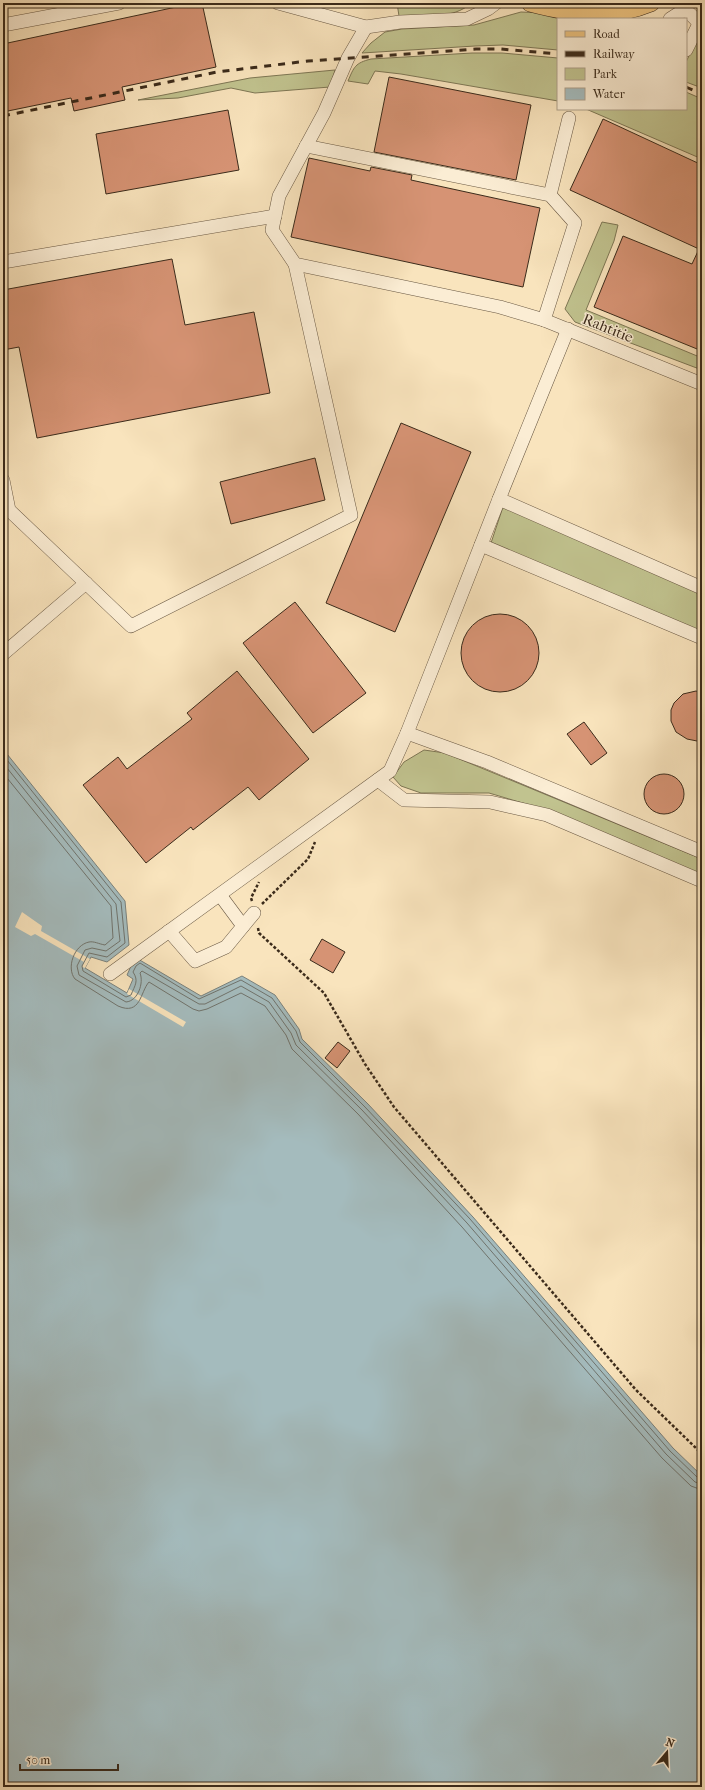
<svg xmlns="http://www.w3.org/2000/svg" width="705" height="1790" font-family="'IM FELL French Canon',serif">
  <rect width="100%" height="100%" fill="#f9e4bd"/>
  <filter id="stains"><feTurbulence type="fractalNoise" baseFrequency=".005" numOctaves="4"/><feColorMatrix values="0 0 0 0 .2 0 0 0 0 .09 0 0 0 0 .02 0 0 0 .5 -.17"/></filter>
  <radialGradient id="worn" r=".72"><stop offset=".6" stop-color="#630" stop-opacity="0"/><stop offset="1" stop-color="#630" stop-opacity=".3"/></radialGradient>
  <g fill="#c1c38f" stroke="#7e7755">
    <path d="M397,3H471C454,20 421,15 399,16Z"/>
    <path d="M521,12L545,13L578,19H558V50L503,45L475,46L362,53L371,43L385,32L402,29L474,25Z"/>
    <path d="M702,29V88L686,82V62Z"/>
    <path d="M472,53H502L558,58V101L401,74L375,71L368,84L348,81C354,67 355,63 371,59Z"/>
    <path d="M335,70L330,87L255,93L231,88L178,98L138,100L250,78Z"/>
    <path d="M686,92L702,99V159L586,109H686Z"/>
    <path d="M602,222L618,225L614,241L586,310L702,358V370L575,322L565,309Z"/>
    <path d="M503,507L702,593V632L491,543Z"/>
    <path d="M424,750L445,753L702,859V875L546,810L489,793H421L401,786L393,777L404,762Z"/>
  </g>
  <path fill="#a4bbbd" stroke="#7a817c" d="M3,749L125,901L129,945L107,962L91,957L85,968L127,993L133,979L127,975L132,964L138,959L201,996L242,976L275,995L299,1029L302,1039L368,1104L473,1217L673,1448L702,1476V1787H3Z"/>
  <g fill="#f9e4bd">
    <path d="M22,912L42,926L41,931L90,959L85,968L82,967L84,962L35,934L31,936L15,927Z"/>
    <path d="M129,989L186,1022L183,1027L127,994Z"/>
  </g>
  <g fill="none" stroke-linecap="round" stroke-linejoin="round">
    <g stroke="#70736c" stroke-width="1">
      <path d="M3,755L121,902L125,943L107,957L89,953L82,966L83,971L126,997L131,995C135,985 139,981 133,972L136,966L140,963L199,999L241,980L272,998L296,1031L300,1042L365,1107L470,1219L670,1451L698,1478L702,1479"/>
      <path d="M3,763L116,904L120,941L106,951L92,948L85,950L77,966L79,975L126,1002C138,1001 144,983 140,973L142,971L199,1004H205L241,986L269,1002L291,1033L296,1045L362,1110L467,1223L666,1454L695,1482L702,1484"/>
      <path d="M3,773L111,906L113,938L105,945C99,944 94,941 89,942C74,945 66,968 75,979L118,1006C141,1016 140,992 149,982L193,1009L199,1011L207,1009L241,993L265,1006L286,1035L292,1049L358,1114L462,1227L662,1458L691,1486L702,1490"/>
    </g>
  </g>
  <g fill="#d69374" stroke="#3b2b1b">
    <path d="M195,3H202L216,67L122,87L125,100L74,111L71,98L3,112V44Z"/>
    <path d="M389,77L531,105L516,180L374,152Z"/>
    <path d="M228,110L239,170L106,194L96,134Z"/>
    <path d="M603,119L702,165V351L594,307L623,236L692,264L699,249L570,190Z"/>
    <path d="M309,158L370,171L371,167L412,175L411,180L540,208L523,287L291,237Z"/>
    <path d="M172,259L185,325L254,312L270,393L37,438L19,347L3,350V290Z"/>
    <path d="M401,423L471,452L395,632L326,603Z"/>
    <path d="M315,458L325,500L231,524L220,482Z"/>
    <path d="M295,602L366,693L313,733L243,643Z"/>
    <circle cx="500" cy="653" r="39"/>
    <path d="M237,671L309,759L259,800L248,787L193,830L191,827L146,863L83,785L118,757L127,769L192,719L187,713Z"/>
    <path d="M696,691L702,693V739L697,741L687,739L676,732L671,721V710L674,703L683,694Z"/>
    <path d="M584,722L607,753L591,765L567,734Z"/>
    <circle cx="664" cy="794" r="20"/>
    <path d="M322,939L345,952L333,973L310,960Z"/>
    <path d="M338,1042L350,1051L337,1068L325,1058Z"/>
  </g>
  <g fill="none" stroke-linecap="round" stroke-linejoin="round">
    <defs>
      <g id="minor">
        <path d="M278,3L366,27L400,22L467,19L488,9L496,3"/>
        <path d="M680,3C685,12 694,15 699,24L686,50"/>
        <path d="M670,19L684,10"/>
        <path d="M3,25L119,3"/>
        <path d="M366,27L348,58L324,113L279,196L272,230L295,264L500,307L544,320L702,384"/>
        <path d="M306,146L550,195L575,223L544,320"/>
        <path d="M550,195L569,118"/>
        <path d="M3,262L275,216"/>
        <path d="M3,480L9,510L131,626L351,515L295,264"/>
        <path d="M499,499L568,329"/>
        <path d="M481,545L702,638"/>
        <path d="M3,654L86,583"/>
        <path d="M407,733L499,499L702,588"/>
        <path d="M378,780L404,800L490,802L547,815L702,881"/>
        <path d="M220,895L243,926"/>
        <path d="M169,931L195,961L226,947L254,913"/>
        <path d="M110,974L390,771L407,733L487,762L702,852"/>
      </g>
      <path id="major" d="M530,3C572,14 610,20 651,3"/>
    </defs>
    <use href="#minor" stroke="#6a5944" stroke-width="14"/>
    <use href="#major" stroke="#3b2b1b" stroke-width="18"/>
    <g stroke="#3b2b1b" stroke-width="2.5" stroke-dasharray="3 2" stroke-linecap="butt">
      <path d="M252,901L251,898L259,882"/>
      <path d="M262,904L308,859L315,842"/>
      <path d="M258,928L259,933L324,993L365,1064L394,1107L636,1390L698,1450L702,1446"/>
    </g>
    <use href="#minor" stroke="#fbedd4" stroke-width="13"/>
    <use href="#major" stroke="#ecc27e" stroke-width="17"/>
    <g stroke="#3b2b1b" stroke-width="3" stroke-dasharray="7 7" stroke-linecap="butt">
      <path d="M686,87L702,94"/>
      <path d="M3,116L217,72L308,61L476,49H501L558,54"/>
    </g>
  </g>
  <g text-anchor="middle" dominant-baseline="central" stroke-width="3" stroke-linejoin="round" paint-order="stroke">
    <g font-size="15" fill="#3b2b1b" stroke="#fbedd4">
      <text transform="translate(608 328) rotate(22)">Rahtitie</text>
    </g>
  </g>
  <rect width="705" height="1790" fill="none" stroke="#f9e4bd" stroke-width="16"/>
  <rect x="4" y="4" width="697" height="1782" fill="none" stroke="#3b2b1b" stroke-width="2"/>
  <rect x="8" y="8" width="689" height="1774" fill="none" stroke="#3b2b1b"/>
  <rect x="557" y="18" width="130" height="92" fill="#fbedd4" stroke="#ae9f8a"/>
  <rect x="565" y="31" width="20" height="6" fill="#ecc27e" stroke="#ae9f8a"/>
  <text x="593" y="38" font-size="12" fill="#3b2b1b">Road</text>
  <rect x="565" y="51" width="20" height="6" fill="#3b2b1b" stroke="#ae9f8a"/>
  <text x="593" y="58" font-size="12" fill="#3b2b1b">Railway</text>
  <rect x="565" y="68" width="20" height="12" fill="#c1c38f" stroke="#ae9f8a"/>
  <text x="593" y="78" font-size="12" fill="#3b2b1b">Park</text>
  <rect x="565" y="88" width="20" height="12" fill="#a4bbbd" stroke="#ae9f8a"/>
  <text x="593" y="98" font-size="12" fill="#3b2b1b">Water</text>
  <g transform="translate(667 1752) rotate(19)" stroke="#fbedd4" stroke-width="3" paint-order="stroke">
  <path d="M0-3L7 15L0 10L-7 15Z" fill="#3b2b1b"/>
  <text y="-6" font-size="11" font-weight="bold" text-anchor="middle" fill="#3b2b1b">N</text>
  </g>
  <path d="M20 1764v6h98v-6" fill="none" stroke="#3b2b1b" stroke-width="2"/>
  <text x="26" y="1764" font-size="12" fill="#3b2b1b" stroke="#fbedd4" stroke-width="3" paint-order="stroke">50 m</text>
  <rect width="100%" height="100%" filter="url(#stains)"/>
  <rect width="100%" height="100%" fill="url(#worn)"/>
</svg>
